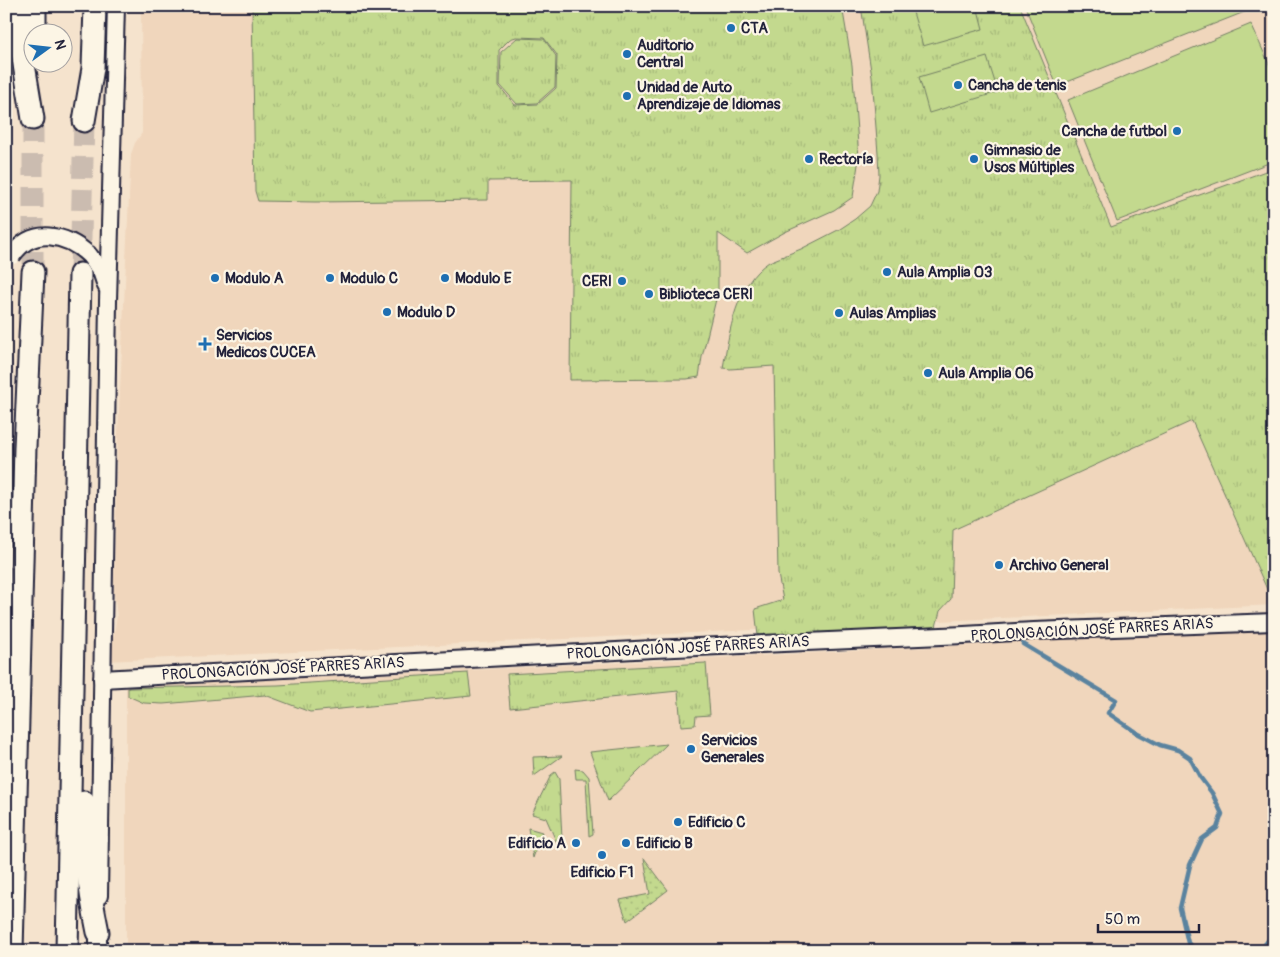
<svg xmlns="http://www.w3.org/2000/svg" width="1280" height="957" font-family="Pangolin,sans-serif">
  <defs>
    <pattern id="grass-tufts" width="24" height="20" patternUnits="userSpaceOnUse" patternTransform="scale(1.25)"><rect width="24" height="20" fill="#c3d98e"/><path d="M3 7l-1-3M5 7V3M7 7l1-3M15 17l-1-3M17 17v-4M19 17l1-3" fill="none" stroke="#a7ba7b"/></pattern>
    <pattern id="garden-dots" width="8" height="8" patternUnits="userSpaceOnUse" patternTransform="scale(1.25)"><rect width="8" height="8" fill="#c3d98e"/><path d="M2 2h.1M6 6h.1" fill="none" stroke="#a7ba7b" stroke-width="1.8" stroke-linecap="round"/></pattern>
  </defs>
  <rect width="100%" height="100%" fill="#f5e3cd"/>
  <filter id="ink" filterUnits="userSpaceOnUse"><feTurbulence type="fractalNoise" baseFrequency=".02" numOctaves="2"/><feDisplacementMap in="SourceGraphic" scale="10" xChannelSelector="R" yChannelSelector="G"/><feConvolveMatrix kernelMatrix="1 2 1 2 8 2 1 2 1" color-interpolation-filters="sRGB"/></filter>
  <g filter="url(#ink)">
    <g fill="#f0d6bc">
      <path d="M141,6H1274V605L107,661L114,634L117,616L114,592L117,454L131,154L135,143L142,133Z"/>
      <path d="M1274,627V951H126V687L973,645L1144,632Z"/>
    </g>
    <g fill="url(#grass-tufts)" stroke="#727e64" fill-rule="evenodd">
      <path d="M252,6H842L852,65L859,158L853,197L834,210L785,232L747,253L718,233V291L702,357L699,377L687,379L570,380L572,180L488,181V200L315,202L258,201L255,191ZM516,37L544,38L557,55L556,88L538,104L515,105L499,86V50L510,39Z"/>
      <path d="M861,6H1020L1111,227L1274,168V605L1192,421L953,530L951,599L940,611L936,627L758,636L755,609L783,600L778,574L774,366L730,369L723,368C729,333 736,283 769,262L801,249L840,229L855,219L870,206L877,191L879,175L878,153L872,77Z"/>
      <path d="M517,38L544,39L556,56L555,87L537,103L517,104L500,85L501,52Z"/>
      <path d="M706,663L710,715L696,716L695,725L681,726L678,691L510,708L507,674Z"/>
      <path d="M468,673L471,696L310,712L265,695L163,704L144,703L128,696V688L278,685Z"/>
      <path d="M667,744L608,801L590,752Z"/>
      <path d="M562,756L534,776L533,757Z"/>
      <path d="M575,769L583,770L589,777L593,834L589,836L586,779H576Z"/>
      <path d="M555,772L559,779L562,839L556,841L546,818L532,814L551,775Z"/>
      <path d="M528,828L542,832L533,858Z"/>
    </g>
    <path fill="url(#garden-dots)" stroke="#727e64" d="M644,858L668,890L627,921L620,900L650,894Z"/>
    <g fill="#c3d98e" stroke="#727e64">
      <path d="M920,6H977L983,29L923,46L912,9Z"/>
      <path d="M1025,6H1245L1247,11L1057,86Z"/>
      <path d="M1251,24L1274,75V161L1117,221L1068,100Z"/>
      <path d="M987,57L998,92L929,113L919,77Z"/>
    </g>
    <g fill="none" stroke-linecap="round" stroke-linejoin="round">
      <g stroke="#5a839f" stroke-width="4.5">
        <path d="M1023,644L1116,700L1108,713L1137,733L1160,745L1178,750L1190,758L1200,777L1212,793L1222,814L1217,828L1202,839L1190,865L1180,908L1188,943L1195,951"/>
        <path d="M1260,951L1274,933"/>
      </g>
      <g stroke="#cbbcb0" stroke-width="21" stroke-dasharray="21 11" stroke-linecap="butt">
        <path d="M33,272V119"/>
        <path d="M80,274L84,121"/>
      </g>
      <defs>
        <g id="secondary">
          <path d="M89,255L101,271L106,286"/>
          <path d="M102,679L653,649L964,635L1034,631L1274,622"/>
          <path d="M99,896L108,301L116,6"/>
          <path d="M98,951V921"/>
        </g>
        <g id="highway">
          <path d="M16,6V16L33,119"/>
          <path d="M35,32V6"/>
          <path d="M84,121L93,68L95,6"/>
          <path d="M84,802C83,846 89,889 98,932"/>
          <path d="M12,951L25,447L33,272"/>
          <path d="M67,951L80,274"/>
        </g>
      </defs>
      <use href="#secondary" stroke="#22223b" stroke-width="20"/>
      <use href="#highway" stroke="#22223b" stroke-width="25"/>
      <use href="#secondary" stroke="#fcf5e5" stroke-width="16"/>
      <use href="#highway" stroke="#fcf5e5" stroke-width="21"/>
      <defs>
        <path id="secondary-bridge" d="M12,256C32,226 66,234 89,255"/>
      </defs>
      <use href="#secondary-bridge" stroke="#22223b" stroke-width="20" stroke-linecap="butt"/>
      <use href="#secondary-bridge" stroke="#fcf5e5" stroke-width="16"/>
    </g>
  </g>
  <g fill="#1f6fb2" stroke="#fcf5e5" stroke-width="2">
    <circle cx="731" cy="28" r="5"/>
    <circle cx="627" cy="54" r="5"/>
    <circle cx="958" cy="85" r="5"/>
    <circle cx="627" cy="96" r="5"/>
    <circle cx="1177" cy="131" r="5"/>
    <circle cx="809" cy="159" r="5"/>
    <circle cx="974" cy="159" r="5"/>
    <circle cx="887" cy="272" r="5"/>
    <circle cx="215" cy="278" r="5"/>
    <circle cx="330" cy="278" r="5"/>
    <circle cx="445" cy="278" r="5"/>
    <circle cx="622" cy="281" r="5"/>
    <circle cx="649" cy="294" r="5"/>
    <circle cx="387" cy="312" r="5"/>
    <circle cx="839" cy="313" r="5"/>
    <path d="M202.5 336.5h5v5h5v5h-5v5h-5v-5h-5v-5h5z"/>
    <circle cx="928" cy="373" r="5"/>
    <circle cx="999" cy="565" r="5"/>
    <circle cx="691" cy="749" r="5"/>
    <circle cx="678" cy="822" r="5"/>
    <circle cx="576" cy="843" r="5"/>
    <circle cx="626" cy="843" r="5"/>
    <circle cx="602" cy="855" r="5"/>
  </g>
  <g text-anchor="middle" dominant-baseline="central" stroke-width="4.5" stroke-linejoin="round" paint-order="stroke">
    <g font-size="15" font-weight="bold" fill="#22223b" stroke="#fcf5e5" text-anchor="start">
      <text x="741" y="28">CTA</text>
      <text x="637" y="45">Auditorio<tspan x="637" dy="17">Central</tspan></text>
      <text x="968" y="85">Cancha de tenis</text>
      <text x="637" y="87">Unidad de Auto<tspan x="637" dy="17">Aprendizaje de Idiomas</tspan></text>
      <text x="1167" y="131" text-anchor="end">Cancha de futbol</text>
      <text x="984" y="150">Gimnasio de<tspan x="984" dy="17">Usos Múltiples</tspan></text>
      <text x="819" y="159">Rectoría</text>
      <text x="897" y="272">Aula Amplia 03</text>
      <text x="225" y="278">Modulo A</text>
      <text x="340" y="278">Modulo C</text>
      <text x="455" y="278">Modulo E</text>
      <text x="612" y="281" text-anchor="end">CERI</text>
      <text x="659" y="294">Biblioteca CERI</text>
      <text x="397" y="312">Modulo D</text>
      <text x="849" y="313">Aulas Amplias</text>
      <text x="216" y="335">Servicios<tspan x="216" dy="17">Medicos CUCEA</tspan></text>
      <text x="938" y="373">Aula Amplia 06</text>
      <text x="1009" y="565">Archivo General</text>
      <text x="701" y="740">Servicios<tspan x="701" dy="17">Generales</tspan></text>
      <text x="688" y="822">Edificio C</text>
      <text x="566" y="843" text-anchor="end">Edificio A</text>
      <text x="636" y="843">Edificio B</text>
      <text x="602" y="872" text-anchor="middle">Edificio F1</text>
    </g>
    <g font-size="15" fill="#22223b" stroke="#fcf5e5">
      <text transform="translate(1092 630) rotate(-3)">PROLONGACIÓN JOSÉ PARRES ARIAS</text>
      <text transform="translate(688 648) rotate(-3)">PROLONGACIÓN JOSÉ PARRES ARIAS</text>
      <text transform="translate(283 669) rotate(-3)">PROLONGACIÓN JOSÉ PARRES ARIAS</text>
    </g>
  </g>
  <rect width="1280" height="957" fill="none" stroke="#fcf5e5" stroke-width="25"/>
  <rect x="12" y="12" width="1255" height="932" fill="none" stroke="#22223b" stroke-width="2" filter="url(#ink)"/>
  <g transform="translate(48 48) rotate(75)"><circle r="24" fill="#fcf5e5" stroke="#a5a1a1"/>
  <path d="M0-4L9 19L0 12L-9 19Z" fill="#1f6fb2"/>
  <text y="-8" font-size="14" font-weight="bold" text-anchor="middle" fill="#22223b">N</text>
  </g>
  <path d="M1098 924v8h101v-8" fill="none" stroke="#22223b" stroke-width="2.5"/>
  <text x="1105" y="924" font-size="15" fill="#22223b" stroke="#fcf5e5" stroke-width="4" paint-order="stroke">50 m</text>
</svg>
